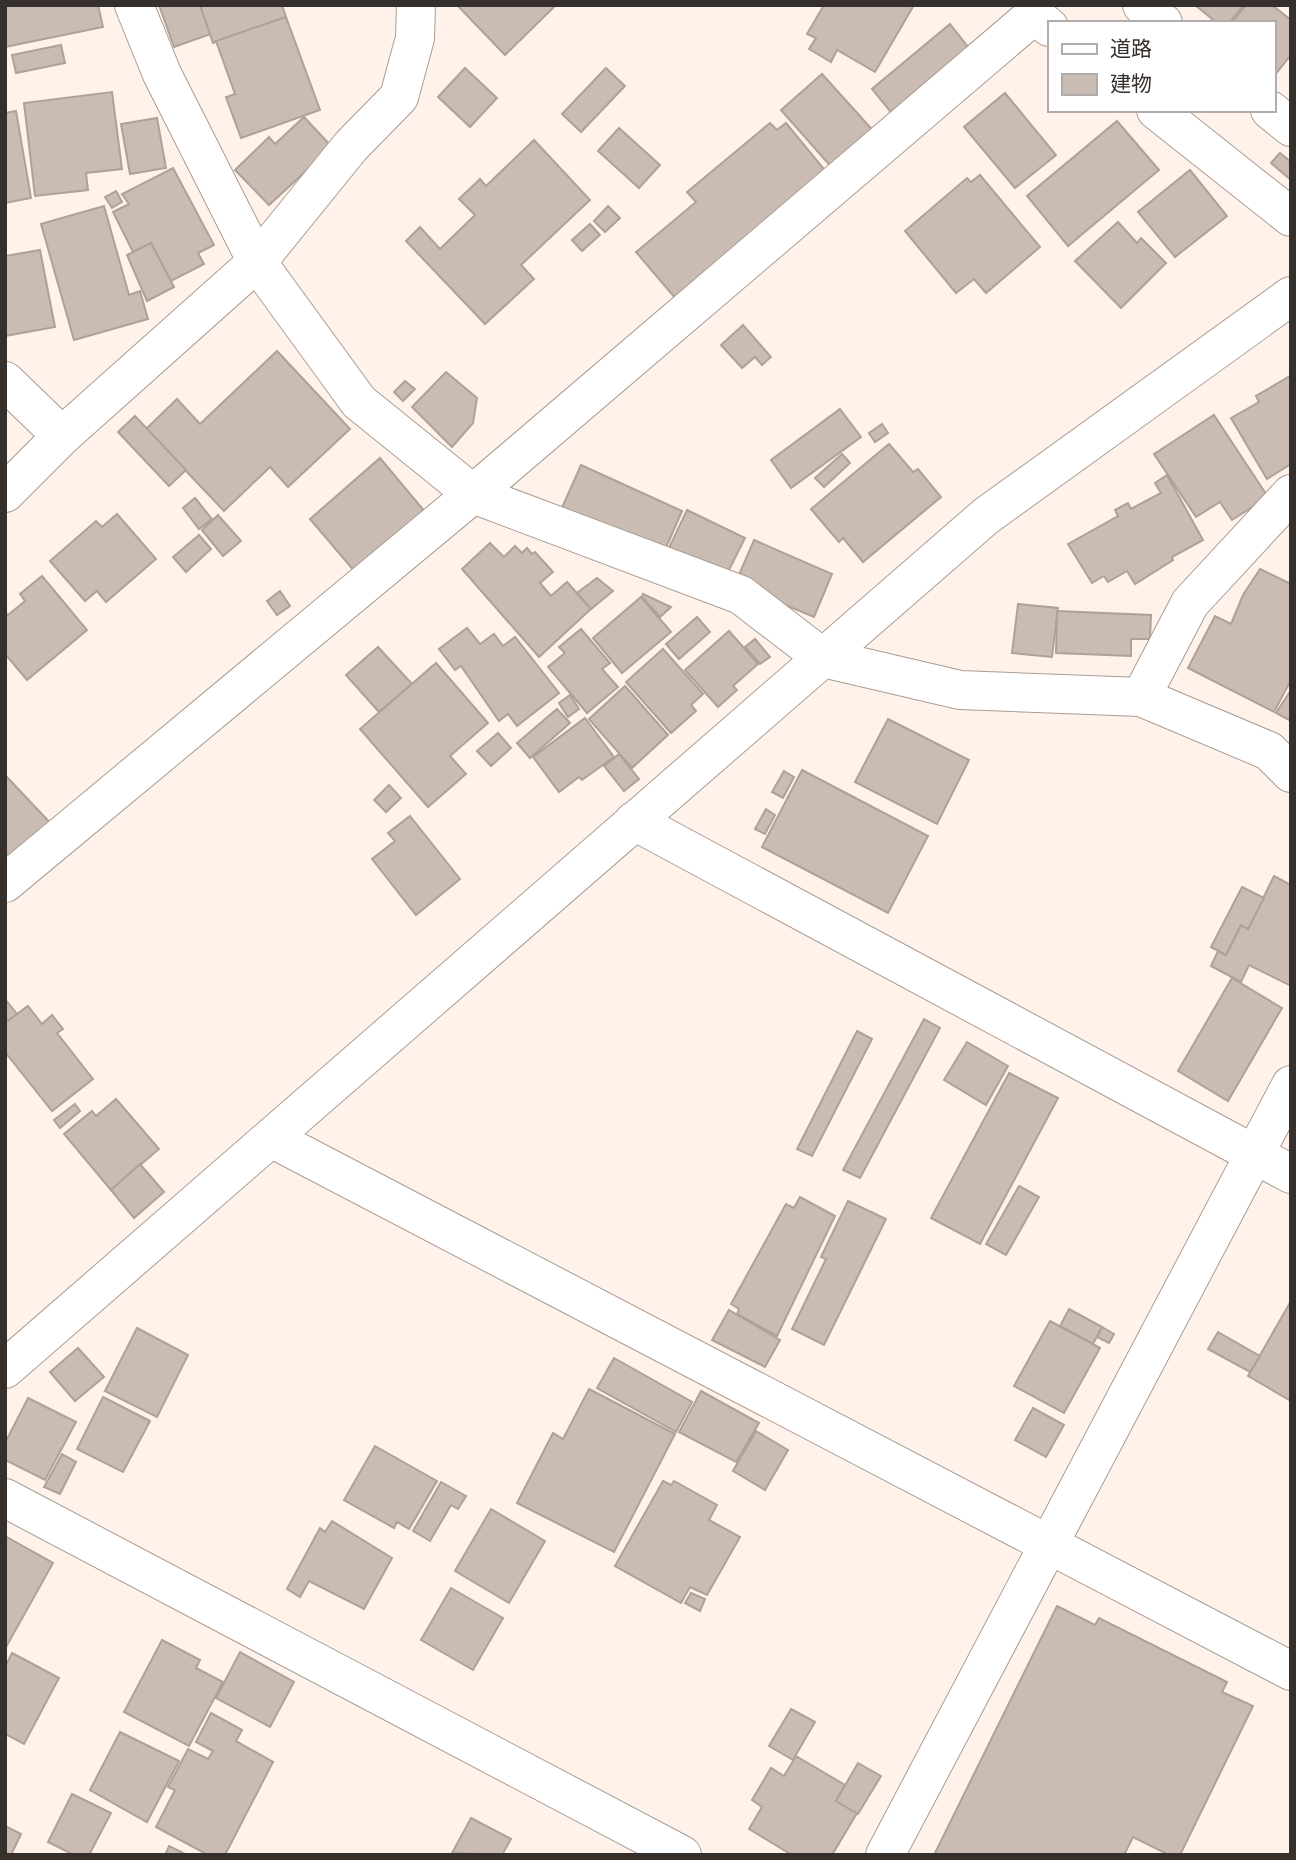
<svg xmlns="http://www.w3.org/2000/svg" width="1296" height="1860" font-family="'PT Serif','Noto Sans JP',serif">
  <rect width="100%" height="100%" fill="#fef2ea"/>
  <g fill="#cabcb2" stroke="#afa198" stroke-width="2">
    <path d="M5,5H98L103,27L5,47Z"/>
    <path d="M159,5H200L211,34L174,47Z"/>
    <path d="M200,5H282L286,17L213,43Z"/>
    <path d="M457,5H556L505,55Z"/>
    <path d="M824,5H914L875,72L837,50L831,62L809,49L816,38L807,34Z"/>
    <path d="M1195,5H1244L1229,23H1217Z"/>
    <path d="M1246,5H1272L1291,20V55L1274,76L1273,23H1231Z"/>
    <path d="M286,17L320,110L241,138L226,97L235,94L216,41Z"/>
    <path d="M950,24L968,47L894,116L872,89Z"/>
    <path d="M61,45L65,63L16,73L12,55Z"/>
    <path d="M465,68L497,98L470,127L438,97Z"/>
    <path d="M606,68L625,86L581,132L562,114Z"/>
    <path d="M822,74L877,135L835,171L781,110Z"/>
    <path d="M112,92L122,169L86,173L88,190L35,196L24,103Z"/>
    <path d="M1005,93L1056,155L1015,188L964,127Z"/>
    <path d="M16,111L31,198L5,203V113Z"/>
    <path d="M304,117L332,147L269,205L235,170L269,137L275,144Z"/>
    <path d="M157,118L166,168L130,174L121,124Z"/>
    <path d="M1117,121L1159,170L1068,246L1027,196Z"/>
    <path d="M770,123L777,130L786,123L828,174L676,299L636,252L696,202L687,192Z"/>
    <path d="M619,128L660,165L639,188L598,151Z"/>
    <path d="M534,140L590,200L521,265L534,279L485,324L406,241L420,227L440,249L475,215L459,199L480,179L486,186Z"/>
    <path d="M1280,153L1291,162V180L1271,163Z"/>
    <path d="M173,168L214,245L198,253L204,264L171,281L151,243L133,252L113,212L129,204L122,194Z"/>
    <path d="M1190,170L1227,216L1175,257L1138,212Z"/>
    <path d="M980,175L1040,247L986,293L974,279L956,293L905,231L967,178L971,182Z"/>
    <path d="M116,191L122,202L112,208L105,197Z"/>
    <path d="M104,206L129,295L140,291L148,319L74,340L41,224Z"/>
    <path d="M608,206L620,218L605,232L594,221Z"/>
    <path d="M1118,222L1137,243L1141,238L1166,263L1121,308L1075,261Z"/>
    <path d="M590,224L600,235L582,251L572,240Z"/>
    <path d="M151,243L174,287L147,301L127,255Z"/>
    <path d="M40,250L55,327L5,336V256Z"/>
    <path d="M743,325L771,357L762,365L755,357L742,368L721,345Z"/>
    <path d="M277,351L350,429L288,487L270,467L224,511L146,429L177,399L200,424Z"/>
    <path d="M446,372L477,398L473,423L452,447L412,407Z"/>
    <path d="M1290,376L1291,464L1267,479L1231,418L1259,402L1256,396Z"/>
    <path d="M405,381L415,389L403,401L394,392Z"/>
    <path d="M840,409L861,437L791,488L771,460Z"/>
    <path d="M1214,415L1268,497L1232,520L1220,502L1196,517L1154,454Z"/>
    <path d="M135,416L186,470L169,486L118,432Z"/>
    <path d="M882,424L888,433L875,442L869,433Z"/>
    <path d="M889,444L913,472L918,469L941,497L863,562L843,538L839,542L811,509Z"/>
    <path d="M842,454L850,463L824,487L815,478Z"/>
    <path d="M380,458L426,513L356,573L310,519Z"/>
    <path d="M581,465L682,511L662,557L560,512Z"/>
    <path d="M1167,475L1203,540L1172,557L1173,560L1135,584L1127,571L1108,582L1104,576L1092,583L1068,544L1118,516L1115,510L1128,503L1131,509L1161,493L1155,483Z"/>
    <path d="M195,498L212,519L199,529L183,508Z"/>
    <path d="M687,510L745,538L723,582L666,554Z"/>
    <path d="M117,514L156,559L106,602L97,591L85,601L50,561L96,521L102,527Z"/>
    <path d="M218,515L241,541L223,556L202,530Z"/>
    <path d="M199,535L211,549L186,572L173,557Z"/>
    <path d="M754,540L832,574L814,617L735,584Z"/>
    <path d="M490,543L504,557L515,546L522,553L527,548L532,554L535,552L553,572L540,583L551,596L567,582L591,609L539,657L462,569Z"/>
    <path d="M1260,569L1291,584V680L1274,712L1188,668L1215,616L1231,624L1243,595Z"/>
    <path d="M42,576L87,630L27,680L5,654V612L8,615L25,601L20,594Z"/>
    <path d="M597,578L613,591L591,609L577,593Z"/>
    <path d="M280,591L290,606L277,615L267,601Z"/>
    <path d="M643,594L671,607L660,617L642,597Z"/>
    <path d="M641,597L671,632L622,673L593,638Z"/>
    <path d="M1018,604L1058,608L1052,657L1012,653Z"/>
    <path d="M1057,611L1151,615L1150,639H1131V656L1056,653Z"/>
    <path d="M697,617L710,632L679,659L666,644Z"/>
    <path d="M467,628L480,644L494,634L503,646L515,637L559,693L517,726L508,714L499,721L461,666L455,670L439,649Z"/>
    <path d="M581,629L610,663L602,669L618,687L587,713L548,667L565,653L559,647Z"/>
    <path d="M729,631L758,664L733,686L737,690L718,707L685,670Z"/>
    <path d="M755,639L770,657L760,664L745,647Z"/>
    <path d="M378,647L412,684L379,712L346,675Z"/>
    <path d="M663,649L703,694L691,705L696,711L671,733L626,682Z"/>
    <path d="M436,663L488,723L450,756L466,774L428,807L360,729Z"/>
    <path d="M625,686L668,735L632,768L589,719Z"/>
    <path d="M1291,690V721L1276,713Z"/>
    <path d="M570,695L579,709L568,717L559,703Z"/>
    <path d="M557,709L570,723L530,758L517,743Z"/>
    <path d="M585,718L614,757L582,780L579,777L559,792L533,757Z"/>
    <path d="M888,719L969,760L937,824L855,782Z"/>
    <path d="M498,733L511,748L491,766L477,751Z"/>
    <path d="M619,754L639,779L624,791L604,766Z"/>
    <path d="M802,770L928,836L888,913L762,847Z"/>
    <path d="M784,771L794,777L783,798L772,792Z"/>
    <path d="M5,775L56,829L5,876Z"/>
    <path d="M389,785L401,798L386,812L374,800Z"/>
    <path d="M766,809L775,815L765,834L755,829Z"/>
    <path d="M410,816L460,879L416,915L372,859L395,841L388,833Z"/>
    <path d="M1274,876L1291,885V986L1249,965L1241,982L1211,966L1218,951L1226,955L1241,925L1248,929Z"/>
    <path d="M1242,887L1264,898L1248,929L1241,925L1226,955L1211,947Z"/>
    <path d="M1232,978L1282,1008L1228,1101L1178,1071Z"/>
    <path d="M5,999L17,1014L5,1023Z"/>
    <path d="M28,1006L42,1024L52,1015L63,1029L57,1033L93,1079L52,1111L5,1052V1023Z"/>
    <path d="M924,1019L940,1028L860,1178L843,1170Z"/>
    <path d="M857,1031L872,1039L812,1156L797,1149Z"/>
    <path d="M967,1042L1008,1066L986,1105L944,1080Z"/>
    <path d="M1009,1073L1058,1098L980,1244L931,1218Z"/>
    <path d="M116,1099L159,1149L111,1190L64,1134L92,1111L96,1116Z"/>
    <path d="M75,1104L80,1111L60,1128L54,1120Z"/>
    <path d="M140,1164L164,1192L134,1218L111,1190Z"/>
    <path d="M1019,1186L1039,1197L1006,1255L986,1244Z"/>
    <path d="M800,1197L835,1216L777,1336L737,1314L739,1309L731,1304L786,1204L794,1208Z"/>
    <path d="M848,1201L886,1219L824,1345L792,1329L826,1259L821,1257Z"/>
    <path d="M1291,1301V1401L1248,1376Z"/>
    <path d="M1069,1309L1102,1327L1093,1344L1060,1326Z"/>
    <path d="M729,1310L780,1340L765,1367L712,1340Z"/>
    <path d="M1050,1321L1100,1348L1064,1413L1014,1386Z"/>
    <path d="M1102,1327L1114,1334L1109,1343L1097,1337Z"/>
    <path d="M137,1328L188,1355L157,1417L105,1391Z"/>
    <path d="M1218,1332L1260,1356L1250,1372L1208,1349Z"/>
    <path d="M78,1348L104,1377L75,1401L50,1372Z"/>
    <path d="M614,1358L692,1402L676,1432L597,1388Z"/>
    <path d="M589,1389L675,1434L614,1552L517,1503L553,1433L563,1439Z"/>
    <path d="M701,1391L759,1423L736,1462L679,1432Z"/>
    <path d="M103,1397L150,1421L123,1472L77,1449Z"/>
    <path d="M28,1398L76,1422L45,1480L5,1460V1443Z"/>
    <path d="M1033,1408L1064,1425L1046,1457L1015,1440Z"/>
    <path d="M756,1431L788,1450L765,1490L733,1471Z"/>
    <path d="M375,1446L437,1481L409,1529L397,1522L394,1528L344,1500Z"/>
    <path d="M62,1454L76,1462L60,1494L44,1487Z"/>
    <path d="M663,1481L671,1485L674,1481L717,1505L709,1520L740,1537L707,1595L690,1587L681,1603L615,1566Z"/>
    <path d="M441,1482L466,1496L458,1509L451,1505L430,1541L413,1531Z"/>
    <path d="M491,1509L545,1541L509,1603L455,1571Z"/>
    <path d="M332,1521L392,1558L364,1609L309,1581L300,1597L287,1589L320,1528L325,1532Z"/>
    <path d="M5,1536L53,1563L5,1649Z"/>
    <path d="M451,1588L503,1618L473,1670L421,1640Z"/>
    <path d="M691,1593L705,1599L700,1611L685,1603Z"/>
    <path d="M1057,1606L1095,1625L1099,1618L1227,1682L1222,1692L1253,1706L1180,1855H1169L1133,1837L1124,1855H934Z"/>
    <path d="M162,1640L200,1660L196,1668L223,1682L189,1746L124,1712Z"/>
    <path d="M240,1652L294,1682L270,1727L216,1698Z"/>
    <path d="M12,1653L59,1678L24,1744L5,1734V1667Z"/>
    <path d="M791,1709L815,1722L793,1760L769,1746Z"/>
    <path d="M211,1713L242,1730L236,1741L273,1762L225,1855H208L156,1827L175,1790L168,1787L188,1749L208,1759L213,1751L196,1742Z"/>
    <path d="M120,1732L179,1761L147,1822L90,1790Z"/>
    <path d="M796,1756L845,1785L836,1801L857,1813L832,1855H792L749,1829L762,1807L752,1800L771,1768L784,1776Z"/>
    <path d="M858,1763L881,1776L858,1814L836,1801Z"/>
    <path d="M72,1794L111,1813L89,1855H74L48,1842Z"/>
    <path d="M471,1818L511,1839L502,1855L452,1853Z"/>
    <path d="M5,1826L21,1834L11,1855H5Z"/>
    <path d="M169,1846L187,1855H165Z"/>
  </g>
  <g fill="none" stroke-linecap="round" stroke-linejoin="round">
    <defs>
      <g id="minor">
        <path d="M134,5L162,74L257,262L359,402L473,494L741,595L823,658L960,690L1141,697L1269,751L1291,773"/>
        <path d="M1142,5L1163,23"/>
        <path d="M1156,110L1291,217"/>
        <path d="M1270,110L1291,127"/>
        <path d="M5,381L62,436"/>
        <path d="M5,493L62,436L257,262L351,146L399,97L415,38L416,5"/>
        <path d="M1141,697L1190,603L1291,494"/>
        <path d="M634,821L1291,1174"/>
        <path d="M5,883L473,494L1034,15L1049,27"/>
        <path d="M273,1139L1291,1671"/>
        <path d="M5,1369L986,516L1291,296"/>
        <path d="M5,1498L682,1855"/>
        <path d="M885,1855L1291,1085"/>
      </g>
    </defs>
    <use href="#minor" stroke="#ab9d93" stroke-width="40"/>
    <use href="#minor" stroke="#fff" stroke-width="38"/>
  </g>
  <rect width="1296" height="1860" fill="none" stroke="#36302c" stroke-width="14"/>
  <rect x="1048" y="21" width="228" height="91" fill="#ffffff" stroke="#afacab" stroke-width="2"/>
  <rect x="1062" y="44" width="35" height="10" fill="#ffffff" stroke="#afacab" stroke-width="2"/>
  <text x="1110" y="56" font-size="21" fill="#36302c">道路</text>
  <rect x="1062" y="74" width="35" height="21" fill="#cabcb2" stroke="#afacab" stroke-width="2"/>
  <text x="1110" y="91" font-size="21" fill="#36302c">建物</text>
</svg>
